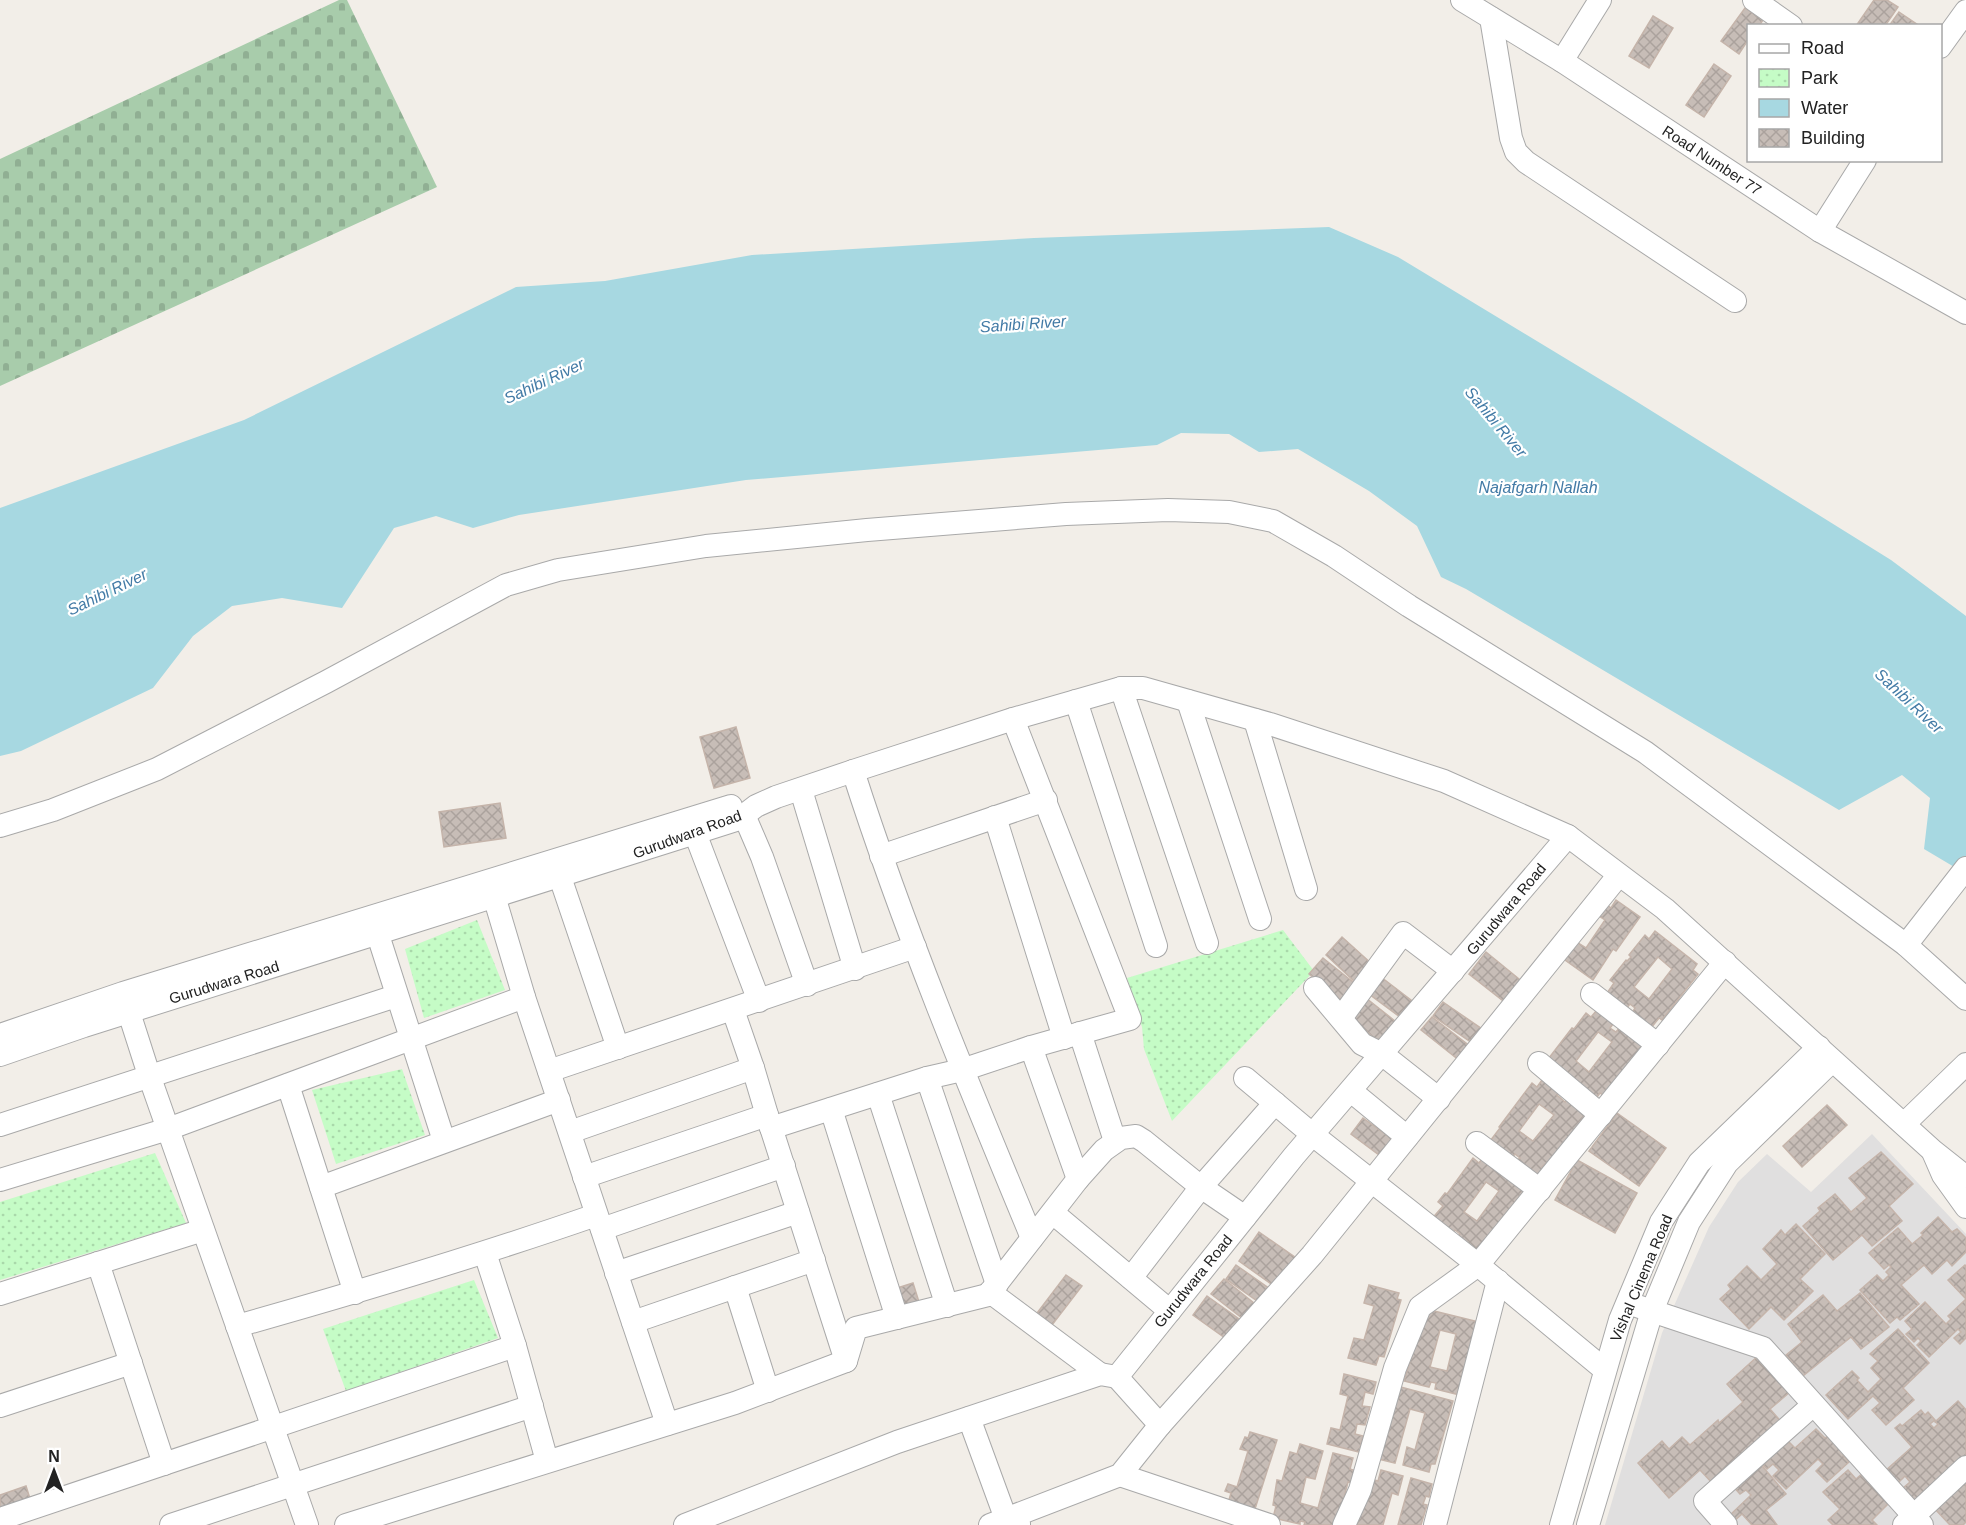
<svg xmlns="http://www.w3.org/2000/svg" width="1966" height="1525" font-family="Arial,sans-serif">
  <defs>
    <pattern id="cemetery-stones" width="16" height="16" patternUnits="userSpaceOnUse" patternTransform="scale(1.5)"><rect width="16" height="16" fill="#a8ccab"/><path d="M2 7V4a2 2 0 0 1 4 0v3zM10 15v-3a2 2 0 0 1 4 0v3z" fill="#90af93"/></pattern>
    <pattern id="park-dots" width="8" height="8" patternUnits="userSpaceOnUse" patternTransform="scale(1.5)"><rect width="8" height="8" fill="#c5fcc6"/><path d="M2 2h.1M6 6h.1" fill="none" stroke="#a9d8aa" stroke-width="1.8" stroke-linecap="round"/></pattern>
    <pattern id="building-cross-hatch" width="8" height="8" patternUnits="userSpaceOnUse" patternTransform="scale(1.5)"><rect width="8" height="8" fill="#c7bdb7"/><path d="M0 0l8 8M0 8l8-8" fill="none" stroke="#aba29d"/></pattern>
  </defs>
  <rect width="100%" height="100%" fill="#f2eee8"/>
  <path fill="#e0dfdf" d="M1872,1134L1966,1234V1525H1605L1662,1333L1709,1227L1738,1182L1767,1154L1811,1192Z"/>
  <path fill="url(#cemetery-stones)" d="M339,0H347L437,187L0,386V159Z"/>
  <g fill="url(#park-dots)">
    <path d="M477,920L505,990L424,1018L405,949Z"/>
    <path d="M1283,930L1314,971L1172,1121L1144,1049L1142,1027L1127,978Z"/>
    <path d="M402,1069L425,1135L336,1164L312,1090Z"/>
    <path d="M155,1153L186,1223L0,1280V1202Z"/>
    <path d="M474,1280L498,1338L346,1391L323,1329Z"/>
  </g>
  <path fill="#a7d8e1" d="M1329,227L1398,257L1626,395L1891,560L1966,616V874L1924,849L1930,798L1902,775L1839,810L1466,589L1441,577L1417,526L1369,491L1298,449L1259,452L1229,434L1181,433L1157,445L746,480L519,515L473,528L436,516L394,528L342,608L282,598L232,606L193,636L153,688L21,751L0,756V508L244,420L516,287L605,281L752,255L1034,238Z"/>
  <g fill="url(#building-cross-hatch)" stroke="#c5b4aa" stroke-width="1.5" fill-rule="evenodd">
    <path d="M1874,0H1887L1898,7L1885,26H1856Z"/>
    <path d="M1745,8L1763,20L1759,26H1748V40L1739,54L1721,41Z"/>
    <path d="M1899,12L1918,25V26H1889Z"/>
    <path d="M1653,16L1673,28L1649,68L1629,56Z"/>
    <path d="M1714,64L1731,76L1704,117L1686,105Z"/>
    <path d="M736,727L750,778L714,788L700,737Z"/>
    <path d="M500,803L506,838L444,847L439,812Z"/>
    <path d="M1616,900L1640,917L1616,951L1613,949L1593,980L1565,960L1575,941L1586,948L1605,920L1599,916L1607,905L1611,908Z"/>
    <path d="M1655,931L1697,964L1693,970L1698,974L1662,1020L1659,1018L1651,1028L1632,1013L1635,1008L1630,1004L1626,1009L1607,993L1614,983L1610,980L1626,960L1627,961L1631,957L1629,955L1645,935L1649,939ZM1658,957L1672,969L1649,999L1634,987Z"/>
    <path d="M1342,937L1373,965L1356,983L1326,955Z"/>
    <path d="M1486,952L1524,983L1507,1004L1469,974Z"/>
    <path d="M1323,958L1358,986L1344,1003L1309,974Z"/>
    <path d="M1381,977L1416,1004L1404,1020L1369,994Z"/>
    <path d="M1366,998L1400,1025L1383,1045L1350,1018Z"/>
    <path d="M1443,1002L1485,1031L1475,1045L1433,1016Z"/>
    <path d="M1597,1010L1614,1023L1610,1028L1616,1032L1620,1027L1643,1044L1607,1098L1600,1093L1594,1101L1549,1058L1572,1028L1574,1029L1586,1013L1591,1017ZM1598,1032L1612,1042L1589,1072L1576,1061Z"/>
    <path d="M1432,1017L1471,1047L1460,1061L1421,1030Z"/>
    <path d="M1542,1080L1559,1092L1557,1095L1565,1102L1568,1099L1586,1114L1579,1123L1582,1126L1551,1167L1546,1163L1542,1167L1545,1170L1540,1177L1517,1160L1520,1158L1515,1154L1512,1158L1490,1141L1500,1128L1499,1127L1532,1083L1537,1087ZM1539,1104L1554,1115L1533,1141L1519,1131Z"/>
    <path d="M1827,1105L1847,1125L1802,1167L1783,1146Z"/>
    <path d="M1617,1113L1666,1148L1639,1186L1589,1151Z"/>
    <path d="M1363,1118L1392,1139L1379,1155L1351,1134Z"/>
    <path d="M1881,1152L1913,1184L1889,1206L1902,1221L1872,1246L1862,1235L1833,1260L1803,1226L1820,1211L1818,1208L1835,1194L1851,1212L1867,1198L1849,1178Z"/>
    <path d="M1484,1156L1527,1187L1475,1253L1456,1239L1460,1234L1455,1230L1449,1238L1430,1221L1443,1206L1438,1202L1445,1193L1447,1194L1473,1158L1479,1163ZM1486,1182L1499,1191L1477,1221L1464,1212Z"/>
    <path d="M1577,1160L1637,1193L1615,1233L1555,1200Z"/>
    <path d="M1938,1217L1952,1232L1957,1229L1966,1238V1252L1952,1266L1947,1260L1932,1274L1924,1265L1901,1285L1919,1304L1900,1320L1897,1317L1890,1323L1860,1290L1877,1275L1883,1281L1889,1275L1886,1272L1891,1267L1889,1265L1884,1269L1869,1253L1898,1228L1912,1244L1923,1235L1921,1233Z"/>
    <path d="M1796,1224L1825,1254L1800,1279L1813,1291L1784,1320L1771,1307L1749,1329L1720,1299L1731,1289L1728,1285L1747,1266L1761,1280L1777,1264L1763,1249L1781,1230L1785,1235Z"/>
    <path d="M1259,1232L1299,1260L1278,1289L1239,1261Z"/>
    <path d="M1236,1265L1270,1289L1260,1303L1226,1279Z"/>
    <path d="M1965,1265L1966,1266V1338L1960,1344L1954,1338L1961,1332L1958,1329L1929,1357L1917,1345L1921,1341L1918,1338L1914,1342L1906,1334L1912,1329L1905,1321L1925,1302L1946,1324L1951,1319L1948,1316L1966,1299L1948,1280Z"/>
    <path d="M1066,1275L1082,1286L1052,1325L1037,1313Z"/>
    <path d="M1224,1279L1259,1307L1247,1322L1211,1294Z"/>
    <path d="M913,1283L919,1302L900,1308L894,1289Z"/>
    <path d="M1369,1285L1399,1293L1397,1299L1401,1300L1384,1357L1379,1356L1376,1365L1348,1358L1354,1338L1364,1340L1374,1306L1364,1303Z"/>
    <path d="M1860,1293L1889,1327L1861,1349L1851,1337L1803,1376L1786,1355L1802,1342L1788,1324L1823,1295L1837,1311Z"/>
    <path d="M1207,1296L1246,1324L1232,1343L1193,1315Z"/>
    <path d="M1426,1309L1479,1322L1460,1395L1435,1389L1436,1383L1431,1382L1429,1387L1404,1381ZM1440,1330L1456,1334L1447,1371L1430,1367Z"/>
    <path d="M1898,1329L1929,1363L1903,1388L1914,1400L1886,1425L1872,1410L1880,1403L1873,1396L1848,1419L1826,1395L1852,1371L1859,1378L1857,1380L1868,1392L1881,1379L1871,1368L1878,1361L1870,1354Z"/>
    <path d="M1759,1355L1791,1391L1770,1409L1784,1425L1715,1486L1700,1470L1669,1498L1638,1463L1662,1441L1669,1449L1682,1437L1690,1445L1718,1420L1719,1423L1743,1402L1727,1384Z"/>
    <path d="M1344,1374L1376,1382L1373,1394L1365,1392L1362,1406L1370,1407L1365,1425L1357,1424L1355,1434L1363,1436L1359,1452L1327,1444L1331,1428L1340,1430L1348,1396L1340,1394Z"/>
    <path d="M1397,1386L1453,1401L1435,1464H1431L1429,1472L1403,1465L1407,1447L1415,1450L1425,1413L1410,1409L1395,1463L1378,1459Z"/>
    <path d="M1958,1401L1966,1410V1457L1915,1502L1903,1488L1910,1482L1905,1476L1897,1484L1885,1471L1912,1447L1895,1428L1900,1424L1902,1426L1921,1410L1925,1415L1928,1412L1935,1420L1930,1424L1934,1428L1938,1424L1935,1422Z"/>
    <path d="M1816,1429L1825,1438L1829,1435L1846,1452L1843,1455L1849,1462L1827,1482L1816,1471L1823,1464L1818,1459L1786,1489L1773,1476L1779,1470L1773,1464L1767,1469L1763,1465L1770,1459L1764,1453L1778,1440L1784,1446L1789,1442L1795,1448Z"/>
    <path d="M1250,1432L1277,1440L1254,1512L1231,1504L1233,1501L1229,1500L1231,1493L1225,1491L1228,1484L1237,1487L1248,1451L1240,1449L1245,1437L1248,1438Z"/>
    <path d="M1300,1444L1323,1451L1315,1479L1306,1477L1300,1503L1318,1508L1333,1453L1353,1458L1350,1469L1356,1471L1352,1483L1348,1482L1337,1525H1304L1305,1522L1300,1521V1524L1273,1518L1276,1506L1273,1505L1277,1480L1282,1481L1290,1452L1297,1454Z"/>
    <path d="M1757,1460L1786,1494L1766,1510L1777,1525H1752L1742,1514L1733,1522L1728,1517L1751,1495L1746,1490L1740,1494L1730,1483Z"/>
    <path d="M1381,1470L1403,1476L1398,1495L1392,1493L1383,1525H1357L1366,1492L1367,1478L1378,1481Z"/>
    <path d="M1848,1470L1856,1479L1864,1472L1891,1501L1872,1520L1877,1525H1833L1828,1520L1840,1509L1823,1492Z"/>
    <path d="M1411,1478L1432,1484L1429,1497L1426,1496L1423,1504L1427,1505L1421,1525H1398Z"/>
    <path d="M1966,1480V1522L1963,1525H1950L1935,1509Z"/>
    <path d="M26,1486L32,1505L0,1515V1495Z"/>
  </g>
  <g fill="none" stroke-linecap="round" stroke-linejoin="round">
    <defs>
      <g id="minor">
        <path d="M1462,0L1562,61L1820,231L1966,313"/>
        <path d="M1754,0L1791,26"/>
        <path d="M1491,18L1511,138L1516,152L1526,162L1735,301"/>
        <path d="M1940,47L1966,11"/>
        <path d="M1562,61L1600,0"/>
        <path d="M1820,231L1865,160"/>
        <path d="M1121,688L1207,943"/>
        <path d="M1076,701L1156,946"/>
        <path d="M1188,701L1260,919"/>
        <path d="M1255,720L1306,889"/>
        <path d="M853,771C904,930 968,1084 1032,1238"/>
        <path d="M801,790L855,969"/>
        <path d="M744,815L762,857L807,985"/>
        <path d="M995,817L1064,1038"/>
        <path d="M0,826L53,810L157,769L326,682L506,585L558,570L706,546L867,530L1066,514L1168,510L1229,512L1273,521L1334,556L1409,606L1645,752L1906,945L1966,999"/>
        <path d="M695,833L759,1001"/>
        <path d="M881,856L1046,800"/>
        <path d="M560,877L618,1048"/>
        <path d="M494,896L524,997L667,1424"/>
        <path d="M378,935L444,1141"/>
        <path d="M1906,945L1966,868"/>
        <path d="M1315,988L1362,1044L1382,1054L1439,1099"/>
        <path d="M1592,994L1658,1045"/>
        <path d="M124,997L150,1078L307,1525"/>
        <path d="M733,1010L753,1068L767,1115L846,1361"/>
        <path d="M1341,1018L1403,933L1453,971"/>
        <path d="M1080,1033L1115,1141"/>
        <path d="M0,1035L123,993L731,806"/>
        <path d="M1031,1047L1078,1179"/>
        <path d="M0,1055L84,1026L695,833L739,819L756,806L776,797L853,771L1013,719L1121,688H1143L1270,724L1444,781L1568,836L1665,909L1933,1151L1966,1177"/>
        <path d="M1539,1063L1601,1115"/>
        <path d="M549,1071L915,947"/>
        <path d="M927,1078L997,1284"/>
        <path d="M1245,1078L1313,1135L1478,1265L1420,1307L1395,1368L1360,1490L1344,1525"/>
        <path d="M288,1085L355,1293"/>
        <path d="M1351,1091L1407,1137"/>
        <path d="M878,1094L947,1306"/>
        <path d="M831,1109L897,1318"/>
        <path d="M1904,1124L1966,1064"/>
        <path d="M0,1125L396,996"/>
        <path d="M771,1128L927,1078L962,1070L1031,1047L1130,1019L1013,719"/>
        <path d="M570,1132L753,1068"/>
        <path d="M1477,1143L1540,1190"/>
        <path d="M1933,1152L1943,1175L1966,1207"/>
        <path d="M584,1177L767,1115"/>
        <path d="M0,1180L168,1129L524,997"/>
        <path d="M321,1187L559,1100"/>
        <path d="M1053,1213L1170,1311"/>
        <path d="M602,1229L784,1166"/>
        <path d="M485,1253L515,1346L547,1461"/>
        <path d="M98,1263L164,1464"/>
        <path d="M616,1273L798,1212"/>
        <path d="M1131,1278L1201,1187L1275,1103"/>
        <path d="M735,1287L768,1391"/>
        <path d="M990,1292L1100,1374"/>
        <path d="M0,1294L203,1230"/>
        <path d="M1637,1306L1763,1348L1922,1525"/>
        <path d="M633,1322L814,1260"/>
        <path d="M237,1326C358,1292 478,1256 596,1215"/>
        <path d="M1605,1370L1478,1265L1725,962"/>
        <path d="M1117,1377L1294,1156L1568,836"/>
        <path d="M1117,1377L1160,1425"/>
        <path d="M0,1406L131,1363"/>
        <path d="M969,1418L1006,1519L1019,1524"/>
        <path d="M1120,1475L1269,1525"/>
        <path d="M0,1519L515,1346"/>
        <path d="M171,1525L532,1406"/>
        <path d="M346,1525L735,1403L846,1361L856,1328L988,1295L1078,1179L1104,1150L1121,1138L1136,1136L1144,1141L1201,1187L1245,1217"/>
        <path d="M685,1525L897,1442L1100,1374L1117,1377"/>
        <path d="M990,1525L1120,1475L1160,1425L1312,1255L1618,876"/>
        <path d="M1435,1525L1498,1281"/>
        <path d="M1561,1525L1620,1320L1661,1222L1699,1163L1819,1047"/>
        <path d="M1588,1525L1652,1311L1689,1222L1727,1163L1832,1061"/>
        <path d="M1726,1525L1705,1501L1813,1405"/>
        <path d="M1904,1525L1966,1467"/>
      </g>
    </defs>
    <use href="#minor" stroke="#a9a9a9" stroke-width="24"/>
    <use href="#minor" stroke="#fff" stroke-width="22"/>
  </g>
  <g text-anchor="middle" dominant-baseline="central" stroke-width="4.5" stroke-linejoin="round" paint-order="stroke">
    <g font-size="15" fill="#222" stroke="#fff">
      <text transform="translate(1712 160) rotate(33)">Road Number 77</text>
      <text transform="translate(687 834) rotate(-20)">Gurudwara Road</text>
      <text transform="translate(1506 909) rotate(-50)">Gurudwara Road</text>
      <text transform="translate(224 982) rotate(-17)">Gurudwara Road</text>
      <text transform="translate(1641 1278) rotate(-67)">Vishal Cinema Road</text>
      <text transform="translate(1193 1281) rotate(-51)">Gurudwara Road</text>
    </g>
    <g font-size="16" font-style="italic" fill="#437ba6" stroke="#fff">
      <text transform="translate(1023 324) rotate(-4)">Sahibi River</text>
      <text transform="translate(544 381) rotate(-25)">Sahibi River</text>
      <text transform="translate(1496 422) rotate(50)">Sahibi River</text>
      <text x="1538" y="487">Najafgarh Nallah</text>
      <text transform="translate(107 592) rotate(-26)">Sahibi River</text>
      <text transform="translate(1909 701) rotate(43)">Sahibi River</text>
    </g>
  </g>
  <rect x="1747" y="24" width="195" height="138" fill="#ffffff" stroke="#a7a7a7" stroke-width="1.5"/>
  <rect x="1759" y="44" width="30" height="9" fill="#ffffff" stroke="#a7a7a7" stroke-width="1.5"/>
  <text x="1801" y="54" font-size="18" fill="#222222">Road</text>
  <rect x="1759" y="69" width="30" height="18" fill="url(#park-dots)" stroke="#a7a7a7" stroke-width="1.5"/>
  <text x="1801" y="84" font-size="18" fill="#222222">Park</text>
  <rect x="1759" y="99" width="30" height="18" fill="#a7d8e1" stroke="#a7a7a7" stroke-width="1.5"/>
  <text x="1801" y="114" font-size="18" fill="#222222">Water</text>
  <rect x="1759" y="129" width="30" height="18" fill="url(#building-cross-hatch)" stroke="#a7a7a7" stroke-width="1.5"/>
  <text x="1801" y="144" font-size="18" fill="#222222">Building</text>
  <g transform="translate(54 1471)" stroke="#ffffff" stroke-width="4.5" paint-order="stroke">
  <path d="M0-4.5L10 22L0 15L-10 22Z" fill="#222222"/>
  <text y="-9" font-size="16" font-weight="bold" text-anchor="middle" fill="#222222">N</text>
  </g>
</svg>
